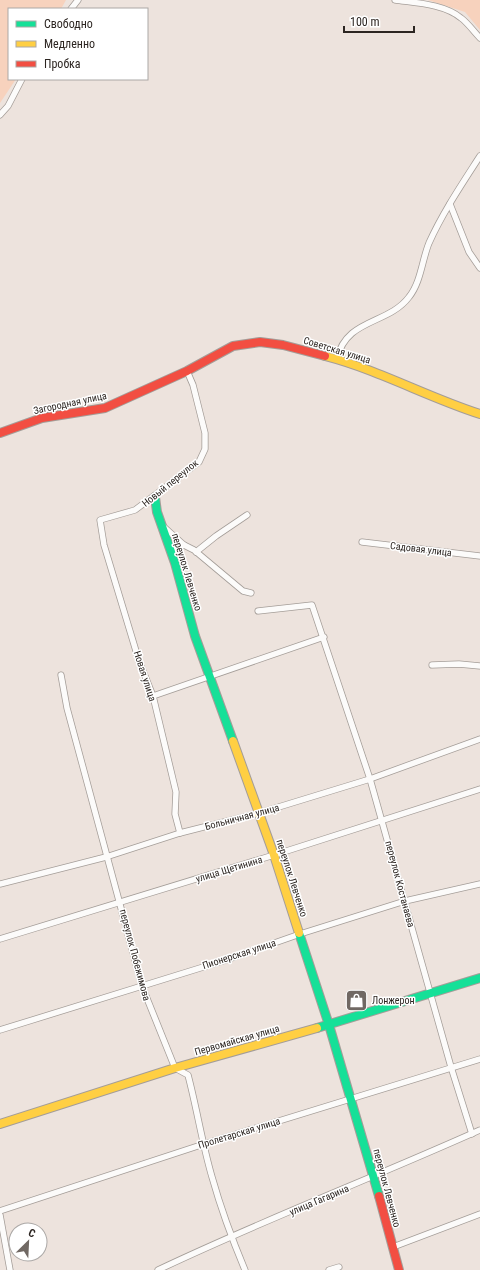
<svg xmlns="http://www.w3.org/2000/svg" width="480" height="1270" font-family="'Roboto Condensed',sans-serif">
  <rect width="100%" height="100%" fill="#ede3dd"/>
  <g fill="#f7d2bd">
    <path d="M0,0H66L61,9H9V79H16L0,103Z"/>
    <path d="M428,0H480V30L465,12Z"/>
  </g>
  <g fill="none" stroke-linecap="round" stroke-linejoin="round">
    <defs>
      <g id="street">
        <path d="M395,0C416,3 444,4 461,18C468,23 474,32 480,38"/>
        <path d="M71,9L78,0"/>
        <path d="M0,115L8,106L22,79"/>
        <path d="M450,204L469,252L480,268"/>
        <path d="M337,359C346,318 388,325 409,297C421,282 422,260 429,243C443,212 462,184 480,156"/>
        <path d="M164,527L184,545"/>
        <path d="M362,542L480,556"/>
        <path d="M196,552L216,536L247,515"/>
        <path d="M172,554L177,546L184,545L194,550L243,591L251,593"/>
        <path d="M258,611L312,605L370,779L451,1067L472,1134"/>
        <path d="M432,665L459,664L480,666"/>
        <path d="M61,675L67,708L142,986L175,1068L188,1075C197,1109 202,1143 212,1177C221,1209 232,1239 245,1270"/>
        <path d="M153,696L324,637"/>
        <path d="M180,833L175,814L176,792L153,696L139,661L104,545L100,520L135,510L199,462L205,449V433L193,385L187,371"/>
        <path d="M0,884L106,857L180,833L259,813L370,779L480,739"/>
        <path d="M0,939L274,855L480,789"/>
        <path d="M0,1030L226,960L300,934L405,901L480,884"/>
        <path d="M0,1211L204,1144L480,1059"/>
        <path d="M0,1215L10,1270"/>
        <path d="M393,1247L480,1214"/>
        <path d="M158,1270C263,1220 373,1178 480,1130"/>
        <path d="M329,1270L339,1267"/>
      </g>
      <g id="fast">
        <path d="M155,497L157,512L175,563L195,636L233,741"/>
        <path d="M299,933L329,1025L379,1196"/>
        <path d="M317,1028L480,978"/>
      </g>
      <g id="slow">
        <path d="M325,356C379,370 427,397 480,414"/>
        <path d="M233,741L274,855L299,933"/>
        <path d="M0,1124L175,1068L317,1028"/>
      </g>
      <g id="jam">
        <path d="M0,433L42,418L105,408L187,371L233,346L260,342L283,345L325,356"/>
        <path d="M379,1196L399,1270"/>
      </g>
    </defs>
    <use href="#street" stroke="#a49d98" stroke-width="7"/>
    <use href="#fast" stroke="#a49d98" stroke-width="10"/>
    <use href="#slow" stroke="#a49d98" stroke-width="10"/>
    <use href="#jam" stroke="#a49d98" stroke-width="10"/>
    <use href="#street" stroke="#fcfbfa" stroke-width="5.5"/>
    <use href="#fast" stroke="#16e098" stroke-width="8"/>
    <use href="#slow" stroke="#ffcf43" stroke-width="8"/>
    <use href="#jam" stroke="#f24e42" stroke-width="8"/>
  </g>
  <defs>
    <symbol id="shop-square" viewBox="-11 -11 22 22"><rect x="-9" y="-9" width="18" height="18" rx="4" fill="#706863" stroke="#fff"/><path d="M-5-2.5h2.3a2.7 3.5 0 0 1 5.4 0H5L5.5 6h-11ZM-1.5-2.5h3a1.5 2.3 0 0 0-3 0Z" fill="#fff"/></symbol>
  </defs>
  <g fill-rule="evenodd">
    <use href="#shop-square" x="344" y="988" width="25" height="25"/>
  </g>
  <g text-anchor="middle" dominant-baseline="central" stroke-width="3" stroke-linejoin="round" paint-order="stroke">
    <g font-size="10" fill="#2c2521" stroke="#fff">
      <text transform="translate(337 350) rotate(17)">Советская улица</text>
      <text transform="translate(70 403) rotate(-12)">Загородная улица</text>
      <text transform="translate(170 483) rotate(-39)">Новый переулок</text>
      <text transform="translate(421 549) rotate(7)">Садовая улица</text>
      <text transform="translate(187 572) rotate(73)">переулок Левченко</text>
      <text transform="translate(145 676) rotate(72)">Новая улица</text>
      <text transform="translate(242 817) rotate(-15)">Больничная улица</text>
      <text transform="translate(229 869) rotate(-17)">улица Щетинина</text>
      <text transform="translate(292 878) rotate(72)">переулок Левченко</text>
      <text transform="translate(400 884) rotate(75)">переулок Костанаева</text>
      <text transform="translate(239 954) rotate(-18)">Пионерская улица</text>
      <text transform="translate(135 955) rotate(75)">переулок Побежимова</text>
      <text transform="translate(237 1040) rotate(-16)">Первомайская улица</text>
      <text transform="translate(239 1133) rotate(-17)">Пролетарская улица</text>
      <text transform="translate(387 1188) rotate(75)">переулок Левченко</text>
      <text transform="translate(319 1200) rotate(-23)">улица Гагарина</text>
    </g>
    <g font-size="10" fill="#2c2521" stroke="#fff" text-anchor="start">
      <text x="372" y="1000">Лонжерон</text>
    </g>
  </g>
  <rect x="8" y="8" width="140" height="72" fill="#ffffff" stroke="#aba8a6"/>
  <rect x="16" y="21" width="20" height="6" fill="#16e098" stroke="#aba8a6"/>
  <text x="44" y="28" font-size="12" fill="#2c2521">Свободно</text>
  <rect x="16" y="41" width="20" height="6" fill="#ffcf43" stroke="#aba8a6"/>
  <text x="44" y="48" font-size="12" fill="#2c2521">Медленно</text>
  <rect x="16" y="61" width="20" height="6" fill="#f24e42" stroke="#aba8a6"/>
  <text x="44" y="68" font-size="12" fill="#2c2521">Пробка</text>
  <g transform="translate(28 1242) rotate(24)"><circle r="19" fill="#ffffff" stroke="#aba8a6"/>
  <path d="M0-3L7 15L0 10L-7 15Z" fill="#706863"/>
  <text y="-6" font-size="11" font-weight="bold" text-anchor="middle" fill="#2c2521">С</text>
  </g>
  <path d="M344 26v6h70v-6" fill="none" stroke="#2c2521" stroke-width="2"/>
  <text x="350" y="26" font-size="12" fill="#2c2521" stroke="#ffffff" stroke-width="3" paint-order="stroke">100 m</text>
</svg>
